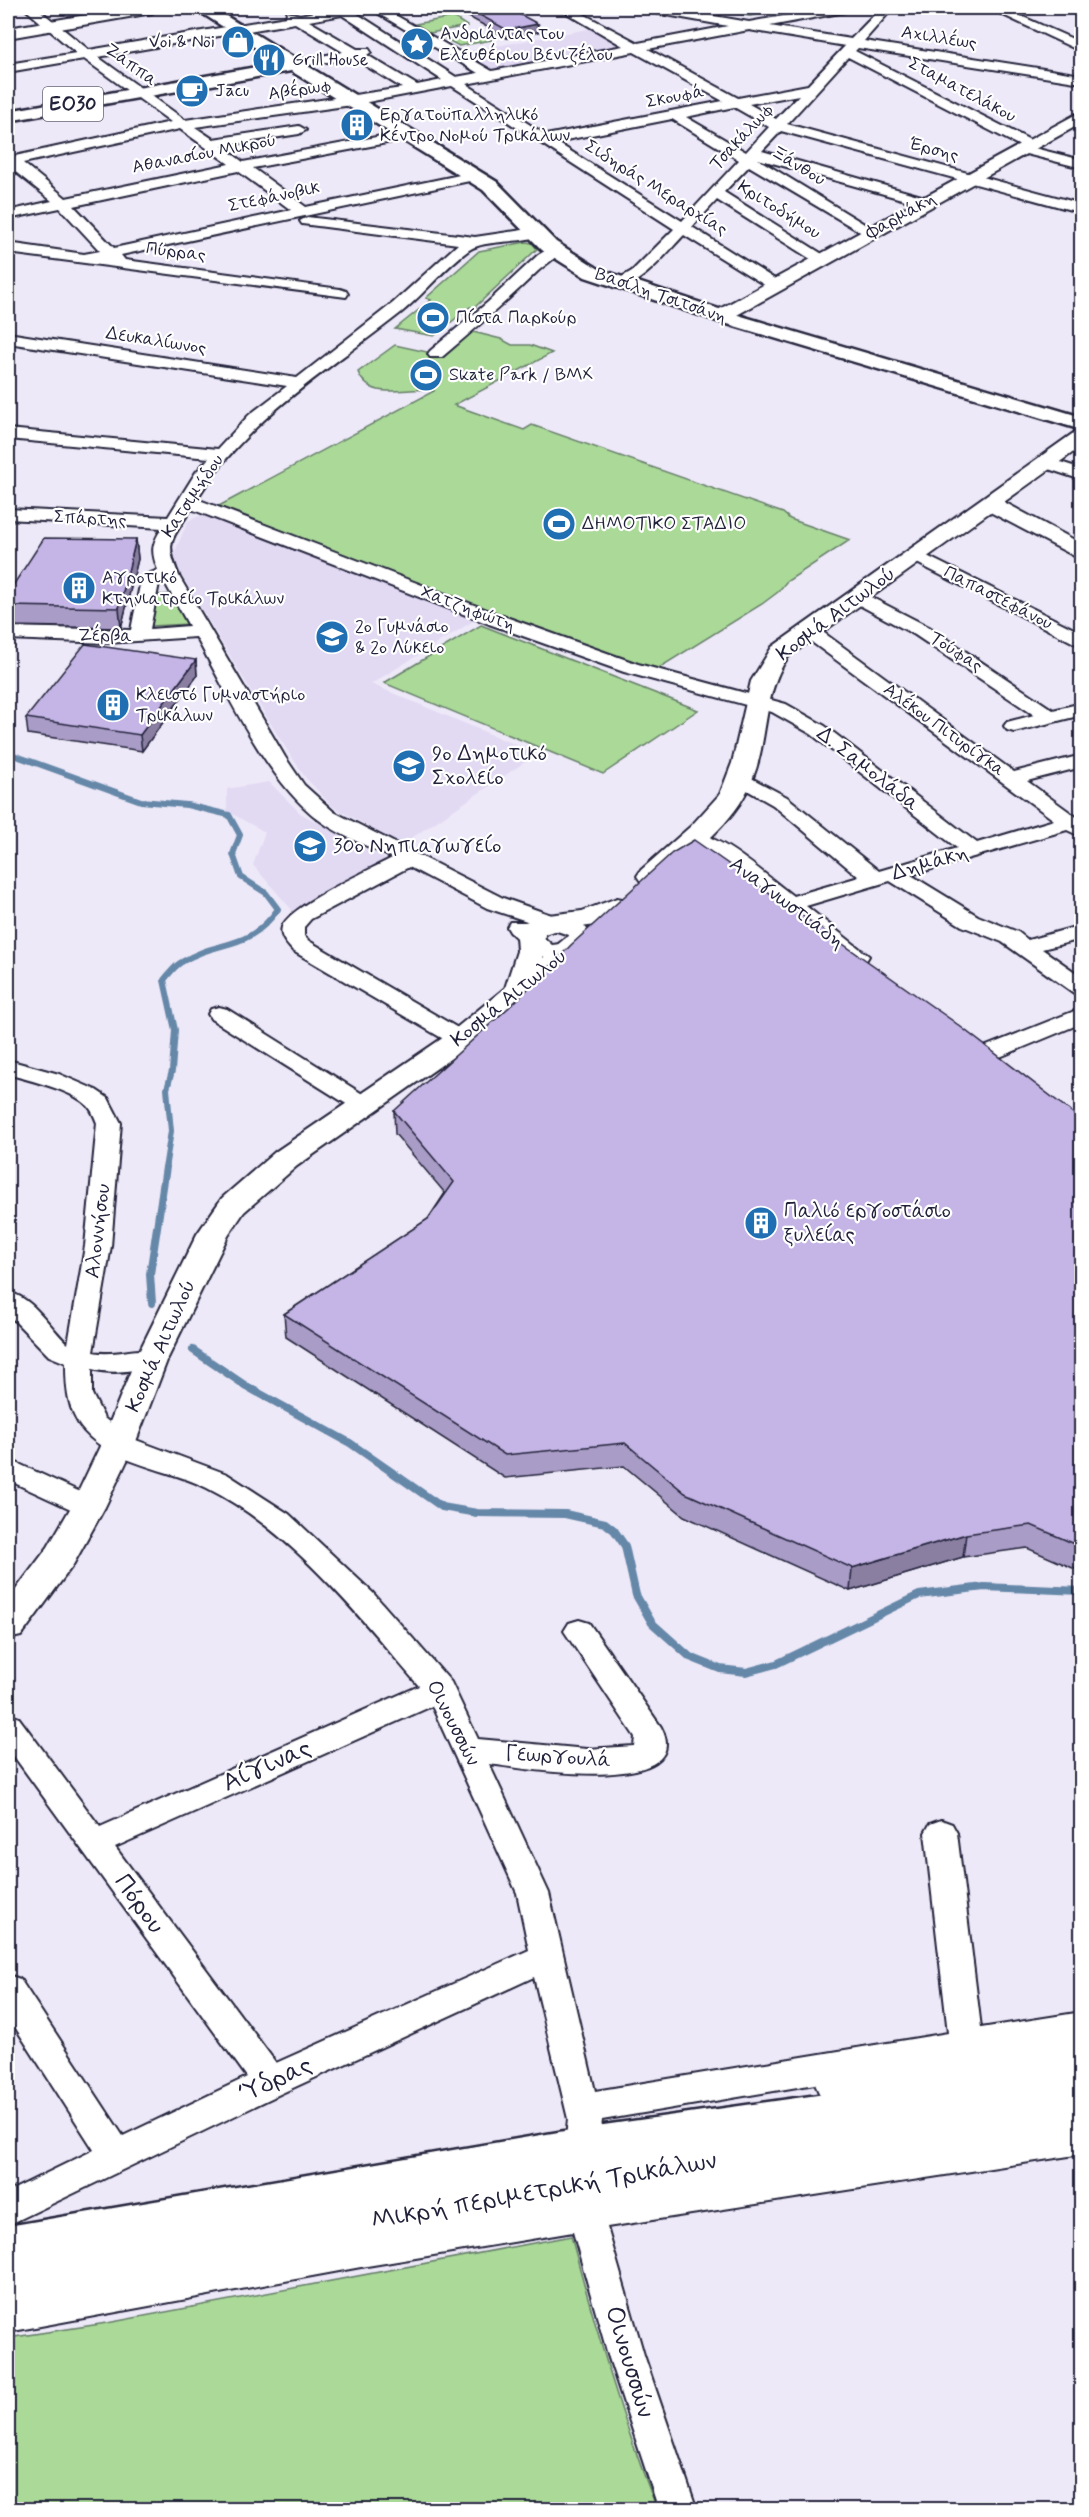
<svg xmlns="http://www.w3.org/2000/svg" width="1089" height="2517" font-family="Mynerve,sans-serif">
  <rect width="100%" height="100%" fill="#eee9f8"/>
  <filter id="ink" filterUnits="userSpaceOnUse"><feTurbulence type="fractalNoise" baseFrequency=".0167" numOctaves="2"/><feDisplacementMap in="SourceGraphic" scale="12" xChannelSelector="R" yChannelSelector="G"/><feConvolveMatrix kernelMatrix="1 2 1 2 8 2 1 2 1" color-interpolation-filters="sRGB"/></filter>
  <g filter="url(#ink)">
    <g fill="#e2d9f3">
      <path d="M594,28L628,47L492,72L459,53Z"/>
      <path d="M202,515L475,620L371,684L537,754L401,845L332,806L305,777L280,739L176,566L173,556L188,521Z"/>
      <path d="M269,782L300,813L389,861L293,911L253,865L265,832L227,811V789Z"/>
    </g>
    <g fill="#aad998" stroke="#667e6a" stroke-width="1.5">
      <path d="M676,8H747L760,14L750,16L727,12L715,17Z"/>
      <path d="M453,17L467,26L430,33L416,24Z"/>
      <path d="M479,33L492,40L459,46L446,39Z"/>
      <path d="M526,242L532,243L537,249L474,308L470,307L434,336L395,329L431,300L426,298L479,251Z"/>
      <path d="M465,330L501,339L512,345H530L552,353L454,405L524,430L532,425L783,513L790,519L850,540L786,582L778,592L762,604L654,671L486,610L219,506L434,391C412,384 371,405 358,372L395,345L436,354Z"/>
      <path d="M172,594L190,624L151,626L157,595Z"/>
      <path d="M481,625L698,710L603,774L384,683Z"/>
      <path d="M571,2236C596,2329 622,2420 657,2509H8V2338L107,2323Z"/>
    </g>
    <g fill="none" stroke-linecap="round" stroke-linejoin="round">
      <path stroke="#6587a8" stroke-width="6" d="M8,753L141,801L187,805L229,815L240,835L233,854L241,877L266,893L278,909C247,953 219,938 180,963C174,967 169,974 164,980L175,1030L172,1071L167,1089L171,1131L165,1169"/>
      <g stroke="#6587a8" stroke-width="8">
        <path d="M152,1303L150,1274L166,1167"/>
        <path d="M193,1350L246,1386L350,1443L442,1507L477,1513L565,1514L605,1523L614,1530L625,1546L636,1595L652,1623L690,1657L720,1669L746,1672L776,1664L919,1595L984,1587L1082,1591"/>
      </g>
      <defs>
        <g id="minor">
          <path d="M24,8H37L89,50L286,17L287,12L300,15L334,8H361L360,12L356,13L456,77L478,73L369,8H383L492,71L623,46L558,8H572L638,43L728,26L649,12L643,8H667L749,22L828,8H851L845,12L770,26L851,39L881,8H893L864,41L1082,75V83L858,48L855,51L1034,142V148L1082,160V168L1018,152L1016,149L1020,146L848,57L787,124L1082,204V213L781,131L762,151L932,199L934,202L927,206L758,159L879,233L872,237L867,236L749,166L724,192L827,257L830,260L827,263H817L717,200L692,227L781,283L784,286L781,289H771L684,235C669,250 636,293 613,287L610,284L632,271L674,229L452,86L352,105L195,127L213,139L299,126L306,130L299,134L222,146L243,162L408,131L415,135L408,139L253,168L306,207L474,172L479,173L481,176L479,179L121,255L125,260L340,289L346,291L348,294L346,297L8,253V243L84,254L100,251L60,208L8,219V211L52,201L8,166V154L15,156L171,122L84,59L8,72V64L76,53ZM342,15L442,80L417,85L367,55L371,52L369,49H357L309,21ZM295,23L343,52L289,62V68L353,58L402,88L185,120L98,57ZM749,30L845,46L808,85L738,98L648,49ZM634,52L723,101L546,135L466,84ZM799,95L776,119L749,104ZM734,107L769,127L746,152L686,117ZM672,119L739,160L682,221L556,142ZM180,129L229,164L66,198L23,163ZM238,171L291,210L114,248L74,206Z"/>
          <path d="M988,8H1003L1082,43V52Z"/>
          <path d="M307,217L475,237L536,228L543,232C532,245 487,238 469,250C445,267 425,293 402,312C330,369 245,420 197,499L503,616L638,664L786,704L825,726L977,843L1054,820L802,635L799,631L802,627H816L1014,772L1082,755V767L1027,781L1082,821V837L1067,830L911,875L978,916L1018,932L1028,940L1082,925V939L1042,949L1082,977V995L1074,993L1002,942L962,926L890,881L806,906L869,956L866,961H850L711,856L685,841L681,837L685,833C712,826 770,879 793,896L859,877L773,805L733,782L730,778L733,774L740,772L787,797L879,871L957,848L811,734L772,712L624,672L489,624L191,509C171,542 164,541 180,578L285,757L304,785L334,812L503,898L554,916L579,921L591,933L590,943C587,948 583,948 580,951C557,973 527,949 510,932L507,927L510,922H526L552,945L568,943L569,935L487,908L409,867L311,919L304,927V936L309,941L468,1034L472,1039L468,1044H452L293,951C287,944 279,937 282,927C290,905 370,870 392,858C369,846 340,836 319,820C266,780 228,694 196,637L107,643L8,639V627L131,630L141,580L143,576L158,570C151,552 151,545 162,528L8,519V509L168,517L196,472L209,458L8,439V429L218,449L249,415L287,386L8,343V333L297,378L393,303L458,244L302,224L300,221ZM164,581L189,626L150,629L159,583Z"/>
          <path d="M555,245L560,247L563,250C556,258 546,264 538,271C507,301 475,329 442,357H430L428,354L430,351L488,302L538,255Z"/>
          <path d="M1045,457L1082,469V480L1039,466L1036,462L1039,458Z"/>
          <path d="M915,550L1082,633V647L909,559L906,555Z"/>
          <path d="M857,590L929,627L1053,710L1082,703V715L1014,732L1007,730L1004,726L1007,722L1034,715L915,635L850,600L848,596Z"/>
          <path d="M219,1007L227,1009L372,1100L376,1105L372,1110L364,1112L356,1110L211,1019L208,1014L211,1009Z"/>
          <path d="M1082,1008V1023L995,1059H979L975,1054L979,1049Z"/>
          <path d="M8,1060L59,1074L96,1090L108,1098L121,1123L111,1246L93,1352C116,1357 139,1345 161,1352L165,1358L161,1364C141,1370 113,1375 92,1369V1394L104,1418L128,1437L227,1474L289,1514L373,1593L451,1682L478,1739L587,1749L634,1746L635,1737L564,1631L569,1623L579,1620L589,1623L661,1727C698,1798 518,1768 489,1764L549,1893L595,2091L948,2033L925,1833L930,1824L941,1820L952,1824L957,1833L981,2028L1082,2012V2063L832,2099L820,2095L815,2084L602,2120L599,2148L594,2159L582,2163L570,2159L565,2148L568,2119L534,1977L282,2093L8,2225V2192L94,2150L8,2016V1975L20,1979L123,2136L247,2077L8,1748V1714L19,1718L100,1827L419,1686C359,1616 291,1530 207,1488C168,1468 114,1465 84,1431C67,1411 66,1387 66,1363L49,1356L8,1314V1292C34,1298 49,1327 68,1344L85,1246L97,1123C95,1118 92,1110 88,1106C71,1089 30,1081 8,1074ZM432,1706L517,1893L529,1950L276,2063L115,1847Z"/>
          <path d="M8,1459L98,1500L102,1507L98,1514L88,1517L8,1480Z"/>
          <path d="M1082,2124V2154L607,2227L644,2355L697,2510H659L608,2355L573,2232L361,2267L8,2332V2298L361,2235L586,2198Z"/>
        </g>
        <g id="tertiary">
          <path d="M128,8H160L152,13L8,38V28Z"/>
          <path d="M1082,111V123L728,320H714L711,316L714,312Z"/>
          <path d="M1082,430V446L1004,502L1082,544V560L990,512L788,657C762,694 769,740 752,780C735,824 693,852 659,882L650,884L641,882L637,876L641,870L691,826L720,794L732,763L751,681L772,647L1075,432Z"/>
          <path d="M617,898L627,900L631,906C613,931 570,924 545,934L543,958C558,945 573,926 595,931L599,937L470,1045L297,1166L244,1212L228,1236L168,1358L135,1444L105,1507L73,1565L21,1636L8,1639V1600L48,1547L71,1507L101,1444L136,1358L197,1234L222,1198L275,1152L450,1033L505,988L517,951L516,936L525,922L548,915L582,911Z"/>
        </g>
        <path id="secondary" d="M1082,2058V2130L599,2199L8,2304V2226L582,2128Z"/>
        <path id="primary" d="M194,8H213L497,182L556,242L599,269L728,312L1082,417V430L714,320L585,277L542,250L483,190L291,71L8,121V111L279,63Z"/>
      </defs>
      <use href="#minor" stroke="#22223b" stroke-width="4"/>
      <use href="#tertiary" stroke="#22223b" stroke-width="4"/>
      <use href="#secondary" stroke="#22223b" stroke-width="5"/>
      <use href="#primary" stroke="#22223b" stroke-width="5"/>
      <use href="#minor" fill="#fff" fill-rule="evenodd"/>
      <use href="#tertiary" fill="#fff" fill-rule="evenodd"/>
      <use href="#secondary" fill="#fff" fill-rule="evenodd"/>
      <use href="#primary" fill="#fff" fill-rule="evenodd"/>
    </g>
    <g fill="#a99cc6" stroke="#22223b" stroke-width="1.5">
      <path d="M467,8L538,32L507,38L467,16Z"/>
      <path d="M136,539L138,559L121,628L8,626V593Z"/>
      <path d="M196,660L197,676L142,751L28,734L26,718Z"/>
      <path d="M394,1111H1068L1082,1120V1572L1027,1548L963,1557L850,1591L684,1516L624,1466L505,1478L286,1337L284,1314L428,1219L445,1193L395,1134Z"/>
    </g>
    <g fill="#8a7fa1" stroke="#22223b" stroke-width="1.5">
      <path d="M538,24V32L507,38V30Z"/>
      <path d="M136,539L138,559L121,628L119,608Z"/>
      <path d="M196,660L197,676L142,751L140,735Z"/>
      <path d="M966,1534L963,1557L850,1591L852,1568Z"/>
    </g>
    <g fill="#c5b5e6" stroke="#22223b" stroke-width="1.5">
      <path d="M467,8H508L538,24L507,30Z"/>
      <path d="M44,538L136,539L119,608L8,606V593Z"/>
      <path d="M85,644L196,660L140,735L26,718Z"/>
      <path d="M694,840L953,1021L1082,1120V1547L1031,1525L966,1534L852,1568L685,1493L625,1443L505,1455L284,1314L428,1219L454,1182L394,1111L518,999L571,945L672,853Z"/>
    </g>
  </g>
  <defs>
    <symbol id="shop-disc" viewBox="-11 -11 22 22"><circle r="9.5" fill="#1f6fb2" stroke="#fff"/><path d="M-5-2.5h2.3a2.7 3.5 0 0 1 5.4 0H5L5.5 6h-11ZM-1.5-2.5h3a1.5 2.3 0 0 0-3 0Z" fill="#fff"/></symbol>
    <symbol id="sight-disc" viewBox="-11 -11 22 22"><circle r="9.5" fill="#1f6fb2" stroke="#fff"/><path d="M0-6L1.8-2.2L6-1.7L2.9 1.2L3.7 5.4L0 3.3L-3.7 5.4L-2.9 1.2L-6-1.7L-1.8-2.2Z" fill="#fff"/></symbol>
    <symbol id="restaurant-disc" viewBox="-11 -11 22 22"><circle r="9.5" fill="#1f6fb2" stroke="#fff"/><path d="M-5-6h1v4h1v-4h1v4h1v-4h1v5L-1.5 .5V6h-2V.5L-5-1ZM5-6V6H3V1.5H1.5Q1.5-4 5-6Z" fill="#fff"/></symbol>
    <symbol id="cafe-disc" viewBox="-11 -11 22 22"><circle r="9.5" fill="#1f6fb2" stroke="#fff"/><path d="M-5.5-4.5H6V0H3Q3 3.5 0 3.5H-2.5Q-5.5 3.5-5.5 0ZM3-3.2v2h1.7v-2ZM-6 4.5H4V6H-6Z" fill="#fff"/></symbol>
    <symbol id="building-disc" viewBox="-11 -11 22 22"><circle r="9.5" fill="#1f6fb2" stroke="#fff"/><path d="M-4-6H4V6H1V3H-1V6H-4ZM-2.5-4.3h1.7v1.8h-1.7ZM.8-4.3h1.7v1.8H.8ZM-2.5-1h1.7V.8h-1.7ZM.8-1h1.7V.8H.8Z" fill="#fff"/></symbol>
    <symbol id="stadium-disc" viewBox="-11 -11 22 22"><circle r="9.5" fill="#1f6fb2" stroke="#fff"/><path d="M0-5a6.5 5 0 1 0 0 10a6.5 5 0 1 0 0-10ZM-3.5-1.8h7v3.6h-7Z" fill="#fff"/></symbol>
    <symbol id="school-disc" viewBox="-11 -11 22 22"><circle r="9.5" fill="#1f6fb2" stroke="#fff"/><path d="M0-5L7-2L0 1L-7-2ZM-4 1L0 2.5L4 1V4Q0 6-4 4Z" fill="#fff"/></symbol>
  </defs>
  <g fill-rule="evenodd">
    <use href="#shop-disc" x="219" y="23" width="38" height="38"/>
    <use href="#sight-disc" x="398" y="25" width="38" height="38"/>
    <use href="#restaurant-disc" x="250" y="41" width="38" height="38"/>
    <use href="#cafe-disc" x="173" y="72" width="38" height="38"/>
    <use href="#building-disc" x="338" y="106" width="38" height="38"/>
    <use href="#stadium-disc" x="414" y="299" width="38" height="38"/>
    <use href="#stadium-disc" x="407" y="356" width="38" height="38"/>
    <use href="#stadium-disc" x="540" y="505" width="38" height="38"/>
    <use href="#building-disc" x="60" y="569" width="38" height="38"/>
    <use href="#school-disc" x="313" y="618" width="38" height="38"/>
    <use href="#building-disc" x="94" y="686" width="38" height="38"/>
    <use href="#school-disc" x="390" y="747" width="38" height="38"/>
    <use href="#school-disc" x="291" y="827" width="38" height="38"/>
    <use href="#building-disc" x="742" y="1204" width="38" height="38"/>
  </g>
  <g text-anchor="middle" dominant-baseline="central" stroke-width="4.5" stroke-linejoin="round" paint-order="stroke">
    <g font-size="18" fill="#22223b" stroke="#fff" text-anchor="start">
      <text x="440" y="34">Ανδριάντας του<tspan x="440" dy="21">Ελευθέριου Βενιζέλου</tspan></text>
      <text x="215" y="42" text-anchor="end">Voi &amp; Noi</text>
      <text x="292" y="60">Grill House</text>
      <text x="215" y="91">Jacu</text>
      <text x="380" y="115">Εργατοϋπαλληλικό<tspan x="380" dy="21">Κέντρο Νομού Τρικάλων</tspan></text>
      <text x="456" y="318">Πίστα Παρκούρ</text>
      <text x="449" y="375">Skate Park / BMX</text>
      <text x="582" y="524">ΔΗΜΟΤΙΚΟ ΣΤΑΔΙΟ</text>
      <text x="102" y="578">Αγροτικό<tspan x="102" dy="21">Κτηνιατρείο Τρικάλων</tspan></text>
      <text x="355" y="627">2ο Γυμνάσιο<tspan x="355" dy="21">&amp; 2ο Λύκειο</tspan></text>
      <text x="136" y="695">Κλειστό Γυμναστήριο<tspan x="136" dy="21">Τρικάλων</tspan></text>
    </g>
    <g font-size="18" fill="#22223b" stroke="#fff">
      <text transform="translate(939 38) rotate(9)">Αχιλλέως</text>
      <text transform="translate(131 65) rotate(36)">Ζάππα</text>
      <text transform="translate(300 90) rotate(-8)">Αβέρωφ</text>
      <text transform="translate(962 90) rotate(28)">Σταματελάκου</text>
      <text transform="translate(675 97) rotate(-11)">Σκουφά</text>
      <text transform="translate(742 137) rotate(-47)">Τσακάλωφ</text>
      <text transform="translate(934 150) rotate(15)">Έρσης</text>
      <text transform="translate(204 154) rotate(-11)">Αθανασίου Μικρού</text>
      <text transform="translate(798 166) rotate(31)">Ξάνθου</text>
      <text transform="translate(656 188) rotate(32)">Σιδηράς Μεραρχίας</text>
      <text transform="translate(274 197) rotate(-12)">Στεφάνοβικ</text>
      <text transform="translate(779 210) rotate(32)">Κριτοδήμου</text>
      <text transform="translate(901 216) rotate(-29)">Φαρμάκη</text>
      <text transform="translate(176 252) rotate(7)">Πύρρας</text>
      <text transform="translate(661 296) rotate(19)">Βασίλη Τσιτσάνη</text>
      <text transform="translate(156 341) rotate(9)">Δευκαλίωνος</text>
      <text transform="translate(193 496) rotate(-56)">Κατσιμήδου</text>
      <text transform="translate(90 519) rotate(3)">Σπάρτης</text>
      <text transform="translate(998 598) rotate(27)">Παπαστεφάνου</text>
      <text transform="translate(468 609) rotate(21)">Χατζηφώτη</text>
      <text x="105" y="636">Ζέρβα</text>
      <text transform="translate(956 652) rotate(33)">Τούφας</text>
      <text transform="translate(944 730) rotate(36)">Αλέκου Πιτυρίγκα</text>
    </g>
    <rect fill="#fff" stroke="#646476" stroke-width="1.5" x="43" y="87" width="60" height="34" rx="4.5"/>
    <g font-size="20" font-weight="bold" fill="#22223b">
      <text x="73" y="104">ΕΟ30</text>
    </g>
    <g font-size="21" fill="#22223b" stroke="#fff">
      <text transform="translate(836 614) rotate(-37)">Κοσμά Αιτωλού</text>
      <text transform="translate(868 769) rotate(38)">Δ. Σαμολάδα</text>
      <text transform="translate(930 863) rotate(-16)">Δημάκη</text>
      <text transform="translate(787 903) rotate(37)">Αναγνωστιάδη</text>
      <text transform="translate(509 998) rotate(-39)">Κοσμά Αιτωλού</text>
      <text transform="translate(98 1231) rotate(-83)">Αλοννήσου</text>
      <text transform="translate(161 1346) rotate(-66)">Κοσμά Αιτωλού</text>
      <text transform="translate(453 1723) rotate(63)">Οινουσσών</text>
      <text transform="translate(558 1757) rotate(4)">Γεωργουλά</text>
    </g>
    <g font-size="21" fill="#22223b" stroke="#fff" text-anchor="start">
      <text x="432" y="754">9ο Δημοτικό<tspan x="432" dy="24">Σχολείο</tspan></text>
      <text x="333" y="846">30ο Νηπιαγωγείο</text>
      <text x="784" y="1211">Παλιό εργοστάσιο<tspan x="784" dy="24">ξυλείας</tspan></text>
    </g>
    <g font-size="26" fill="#22223b" stroke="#fff">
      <text transform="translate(267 1766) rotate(-24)">Αίγινας</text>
      <text transform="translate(139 1904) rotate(54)">Πόρου</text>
      <text transform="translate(276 2080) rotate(-25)">Ύδρας</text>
      <text transform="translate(544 2191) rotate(-10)">Μικρή περιμετρική Τρικάλων</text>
      <text transform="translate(629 2362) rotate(73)">Οινουσσών</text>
    </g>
  </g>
  <rect width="1089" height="2517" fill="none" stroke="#fff" stroke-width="30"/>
  <rect x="15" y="15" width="1059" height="2487" fill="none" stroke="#22223b" stroke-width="2" filter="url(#ink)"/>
</svg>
